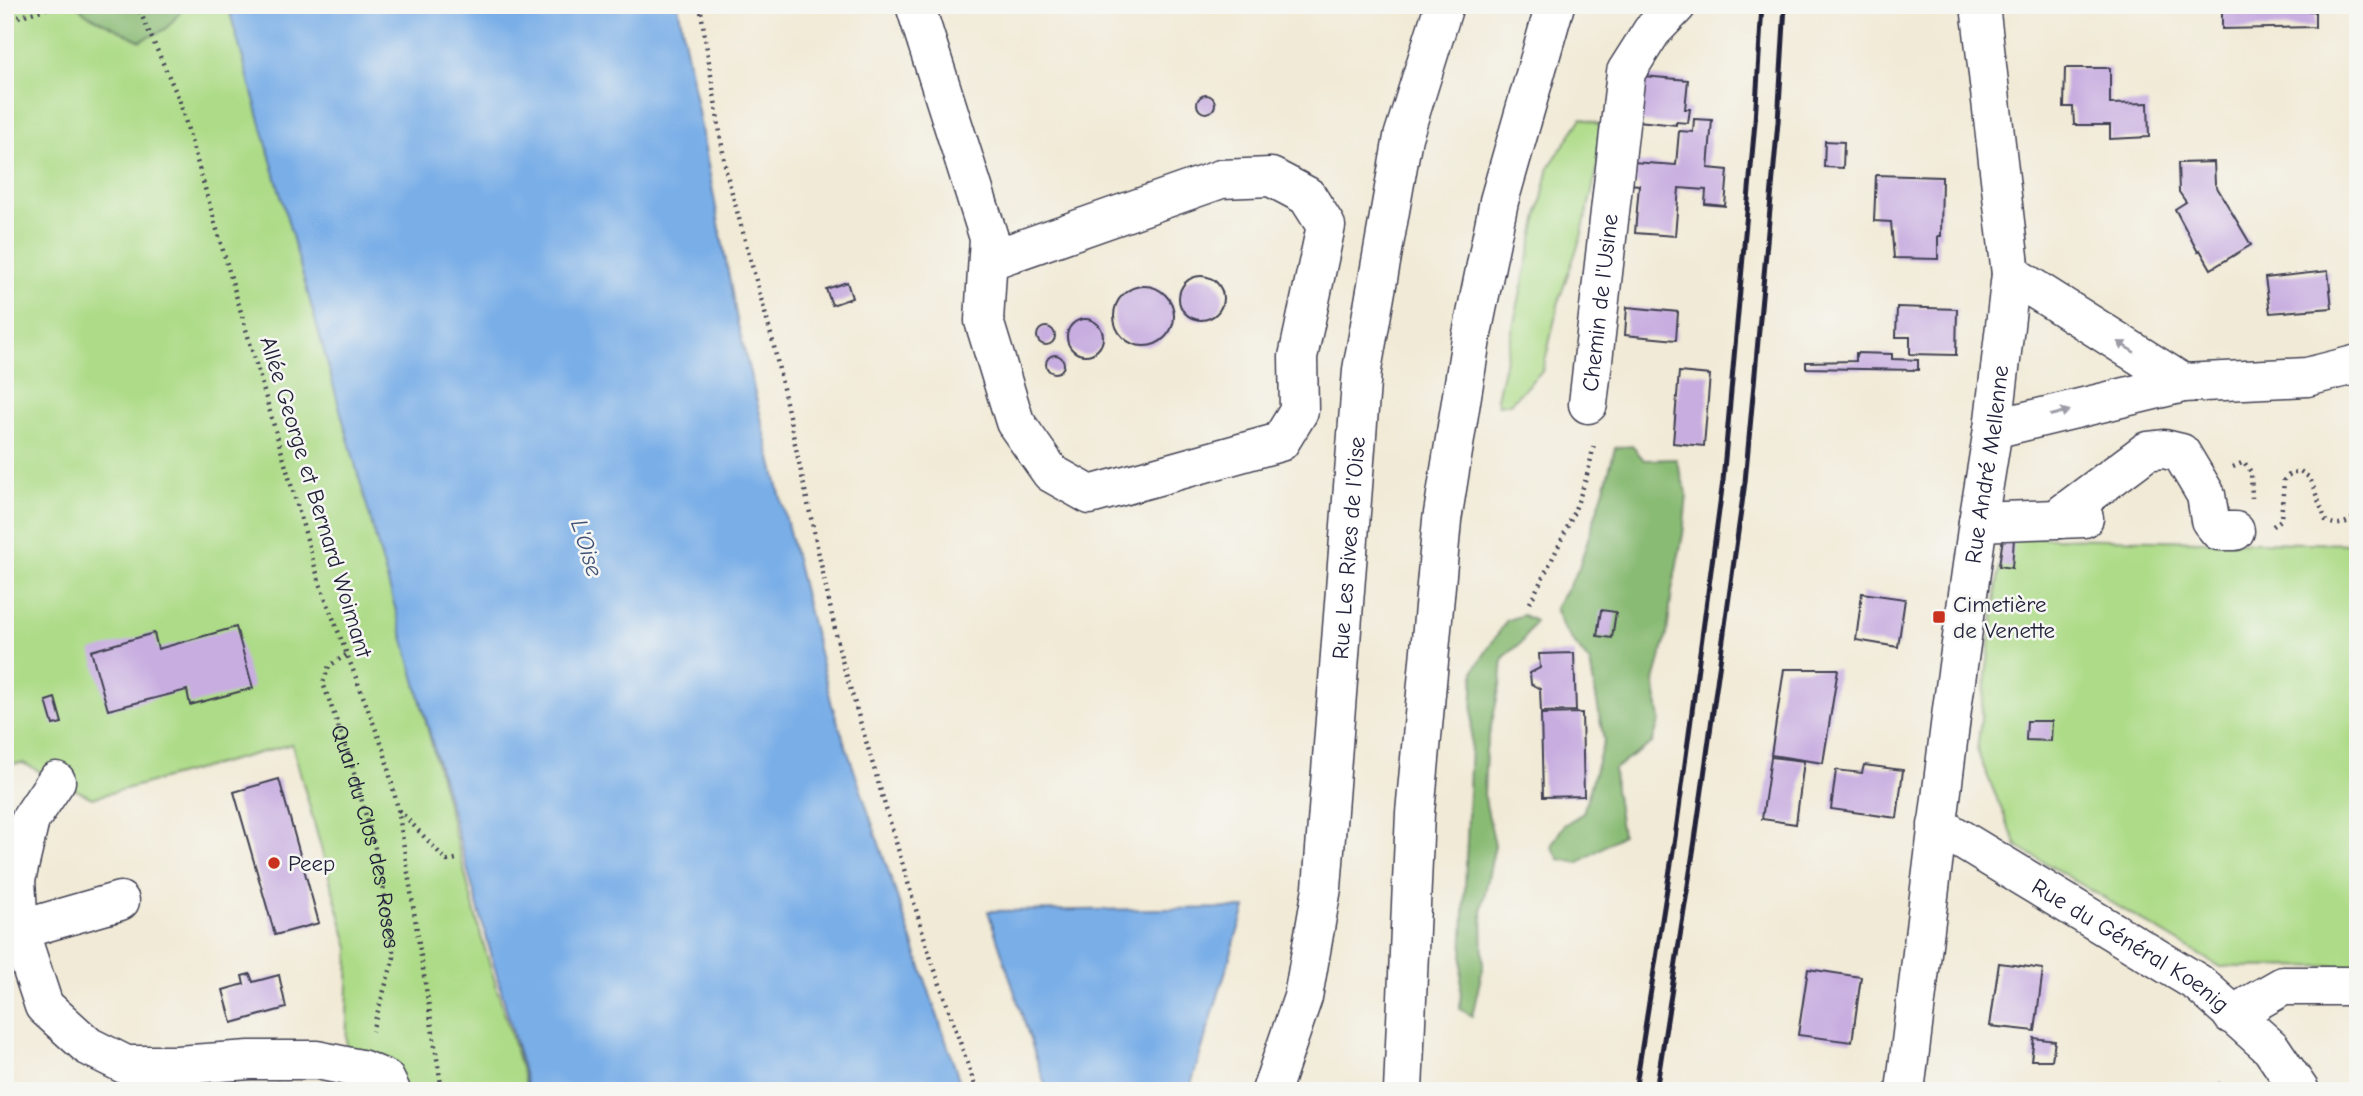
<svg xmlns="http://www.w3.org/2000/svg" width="2363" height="1096" font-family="'Comic Neue',sans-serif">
  <rect width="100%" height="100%" fill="#f6f6f2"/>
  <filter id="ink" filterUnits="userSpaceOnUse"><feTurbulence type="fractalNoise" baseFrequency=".0143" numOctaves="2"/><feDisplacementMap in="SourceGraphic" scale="14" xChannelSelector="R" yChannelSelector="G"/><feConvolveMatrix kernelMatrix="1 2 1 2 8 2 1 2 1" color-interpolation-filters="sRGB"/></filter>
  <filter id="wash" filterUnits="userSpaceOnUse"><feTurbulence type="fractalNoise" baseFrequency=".00686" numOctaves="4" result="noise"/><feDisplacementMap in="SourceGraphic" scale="28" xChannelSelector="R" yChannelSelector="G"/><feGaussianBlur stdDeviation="1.57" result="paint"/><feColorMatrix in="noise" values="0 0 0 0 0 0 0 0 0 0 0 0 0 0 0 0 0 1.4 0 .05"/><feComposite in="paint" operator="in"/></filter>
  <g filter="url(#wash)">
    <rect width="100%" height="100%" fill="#f1ead6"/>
    <g fill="#addb87" stroke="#687e61" stroke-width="2">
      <path d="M5,5H228L412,668L481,936L528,1091H345L349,948L292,744L92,798L23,763L5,764Z"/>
      <path d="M1582,118L1601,125L1600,158L1581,237L1560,297L1543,370L1510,403L1498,405L1497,398L1549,167Z"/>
      <path d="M2003,537L2358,544V966L2220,967L2017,846L1977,751Z"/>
    </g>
    <g fill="#8abb74" stroke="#566e58" stroke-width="2">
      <path d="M77,5H186L166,29L140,41L86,14Z"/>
      <path d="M1632,446L1644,460L1676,459L1687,495L1683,534L1672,590L1667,634L1654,681L1660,720L1652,743L1614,769L1615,789L1622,835L1578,863L1559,859L1551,846L1564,825L1583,813L1604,741L1590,663L1563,628L1555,608L1578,570L1605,486L1615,448Z"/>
      <path d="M1523,615L1535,621L1522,642L1503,658L1501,681L1486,749L1484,795L1495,845L1482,907L1483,967L1472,1016L1460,1009L1474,670L1507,620Z"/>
    </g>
    <g fill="#79aee7" stroke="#4e6891" stroke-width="2">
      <path d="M228,5H678L738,325L832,705L963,1091H529Z"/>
      <path d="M1245,908L1189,1091H1047L988,911Z"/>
    </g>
    <g id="blocks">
      <g fill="#c8ade0">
        <path d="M2222,5H2277V11H2315V27L2222,29Z"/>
        <path d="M2065,68H2110V104L2148,103L2149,137L2110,139V125H2074L2073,107H2064Z"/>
        <path d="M1643,76L1688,80L1685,109H1690L1688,123L1676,122V125L1638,121Z"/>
        <circle cx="1206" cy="104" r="9"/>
        <path d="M1694,119L1712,120L1708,168L1728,170L1725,206L1705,204L1706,190L1679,188L1675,236L1635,233L1639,185L1630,184L1632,162L1676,165L1679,131L1693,132Z"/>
        <path d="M1825,141L1844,142L1843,168L1824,167Z"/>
        <path d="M2214,162L2215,184L2251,245L2211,269L2200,250L2198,252L2175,209L2186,202L2179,192L2178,163Z"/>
        <path d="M1876,175L1942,177L1941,236H1938V259L1894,258L1891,222L1874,221Z"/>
        <path d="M2328,271L2332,308L2270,313L2265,278Z"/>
        <circle cx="1201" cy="298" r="22"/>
        <path d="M847,282L852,298L832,305L826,289Z"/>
        <circle cx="1144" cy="316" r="30"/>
        <path d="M1627,307L1678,312L1676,340L1625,335Z"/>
        <path d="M1897,307L1957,309L1956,355L1910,354V337H1896Z"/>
        <circle cx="1085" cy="337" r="18"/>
        <circle cx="1046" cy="336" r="9"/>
        <path d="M1856,353L1892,354V359L1918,360V370L1806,368V362L1856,361Z"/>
        <circle cx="1055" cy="364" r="9"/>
        <path d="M1679,372L1710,375L1704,446L1673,443Z"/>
        <path d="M2003,537L2014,538L2012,568L1999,566Z"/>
        <path d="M1862,593L1905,599L1898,647L1856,640Z"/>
        <path d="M1601,610L1616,612L1612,638L1597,636Z"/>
        <path d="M236,627L253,688L190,705L187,690L108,710L91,651L154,633L158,649Z"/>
        <path d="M1574,653L1576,711L1541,712L1540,689L1531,684L1530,673L1540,668L1539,654Z"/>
        <path d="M1784,669H1838L1823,763L1771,755Z"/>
        <path d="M55,698L62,723L53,725L46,701Z"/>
        <path d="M1582,713L1584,796L1543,797L1541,714Z"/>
        <path d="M2027,721H2052L2051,741L2026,740Z"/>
        <path d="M1771,757L1804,761L1796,824L1762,819Z"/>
        <path d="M1864,765L1903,770L1897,818L1831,809L1836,770L1862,773Z"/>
        <path d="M279,779L319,923L275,935L234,792Z"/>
        <path d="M1999,963L2043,969L2035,1031L1990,1026Z"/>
        <path d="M1808,969L1861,977L1852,1042L1798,1035Z"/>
        <path d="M250,974L253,982L279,975L286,1008L232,1023L223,990L244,984L242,976Z"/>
        <path d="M2034,1038L2055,1041L2052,1060H2031Z"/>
        <path d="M2219,1083L2227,1091H2211Z"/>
      </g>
    </g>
  </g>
  <g filter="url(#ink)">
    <use href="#blocks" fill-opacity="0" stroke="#414052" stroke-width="2"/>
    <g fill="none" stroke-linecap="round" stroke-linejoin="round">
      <defs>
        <g id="minor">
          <path d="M915,5L989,238L984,321L1015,422L1051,473L1090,495L1280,442L1299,411L1298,357L1326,226L1307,196L1271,177L1221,179L988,261"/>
          <path d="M2011,274L2183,383"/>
          <path id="s2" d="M1588,404L1626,72L1652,31L1677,5"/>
          <path d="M1993,429L2183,383L2307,377L2358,364"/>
          <path d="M2060,519L2064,513L2147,451L2164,449L2181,453L2206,495L2210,520L2219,531H2235"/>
          <path d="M1978,522L2084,518"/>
          <path d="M56,781L30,820L16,880L19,930L44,1006L88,1046L126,1065H177L250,1060H317L361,1069L385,1079L391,1091"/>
          <path id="s3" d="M1937,825L2198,983L2271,1048L2300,1091"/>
          <path d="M19,930L120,901"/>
          <path d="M2232,1015L2283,986H2358"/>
          <path id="s4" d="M1271,1091L1303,997L1322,888L1362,370L1403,137L1444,5"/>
          <path id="s5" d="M1905,1091L1952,709L1978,522L1993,429L2011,274L1980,5"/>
        </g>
        <path id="major" d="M1403,1091L1415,813L1442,520L1471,339L1499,201L1555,5"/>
      </defs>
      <use href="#minor" stroke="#414052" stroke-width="41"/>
      <use href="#major" stroke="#414052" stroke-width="41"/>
      <g stroke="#414052" stroke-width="4.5" stroke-dasharray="2 5" stroke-linecap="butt">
        <path d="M137,5L179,99L320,584L384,751L398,809L442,1091"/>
        <path d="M700,5L726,171L773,342L841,657L928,950L977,1091"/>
        <path d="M5,21L48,8V5"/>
        <path d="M2233,467L2244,462L2251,472L2252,498"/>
        <path d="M2273,526L2281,520L2284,480L2291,473L2300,471L2310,478L2326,521C2337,526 2343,525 2353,518L2358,498"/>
        <path d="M1530,603C1555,552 1586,499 1594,442"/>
        <path id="s1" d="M346,655L329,666L323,683L351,762L380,866L394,957L372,1031"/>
        <path d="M399,810L447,861L456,859"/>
      </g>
      <use href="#minor" stroke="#fff" stroke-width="38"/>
      <use href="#major" stroke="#fff" stroke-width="38"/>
      <g stroke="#22223b" stroke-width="5">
        <path d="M1635,1091L1675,838L1723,481L1755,122L1762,5"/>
        <path d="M1656,1091L1695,840L1745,482L1778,122L1785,5"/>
      </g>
    </g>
    <defs><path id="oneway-solid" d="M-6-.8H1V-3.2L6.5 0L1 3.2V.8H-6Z" transform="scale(1.75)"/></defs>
    <g fill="#9c9ca7">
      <use href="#oneway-solid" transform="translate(2126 347) rotate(-148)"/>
      <use href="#oneway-solid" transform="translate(2060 413) rotate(-14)"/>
    </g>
  </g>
  <g fill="#c8321e" stroke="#f6f6f2" stroke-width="2.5">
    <rect x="1932" y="610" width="14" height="14" rx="3.5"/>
    <circle cx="274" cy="863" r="7"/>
  </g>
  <g text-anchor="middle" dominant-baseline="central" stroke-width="5" stroke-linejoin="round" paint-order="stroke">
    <g font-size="23" fill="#22223b" stroke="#f6f6f2">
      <text stroke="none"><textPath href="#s2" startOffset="102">Chemin de l'Usine</textPath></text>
      <text stroke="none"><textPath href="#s5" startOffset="632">Rue André Mellenne</textPath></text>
      <text transform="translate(316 497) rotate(73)">Allée George et Bernard Woimant</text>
      <text stroke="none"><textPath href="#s4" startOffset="551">Rue Les Rives de l'Oise</textPath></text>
      <text stroke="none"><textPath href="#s1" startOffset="198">Quai du Clos des Roses</textPath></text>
      <text stroke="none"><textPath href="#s3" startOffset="228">Rue du Général Koenig</textPath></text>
    </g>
    <g font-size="23" fill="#22223b" stroke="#f6f6f2" text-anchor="start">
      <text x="1953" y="604">Cimetière<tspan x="1953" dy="26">de Venette</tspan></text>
      <text x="288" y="863">Peep</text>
    </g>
    <g font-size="24" font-style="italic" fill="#405377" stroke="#f6f6f2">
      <text transform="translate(587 548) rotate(73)">L'Oise</text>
    </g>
  </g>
  <rect width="2363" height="1096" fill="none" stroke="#f6f6f2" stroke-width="28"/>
</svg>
